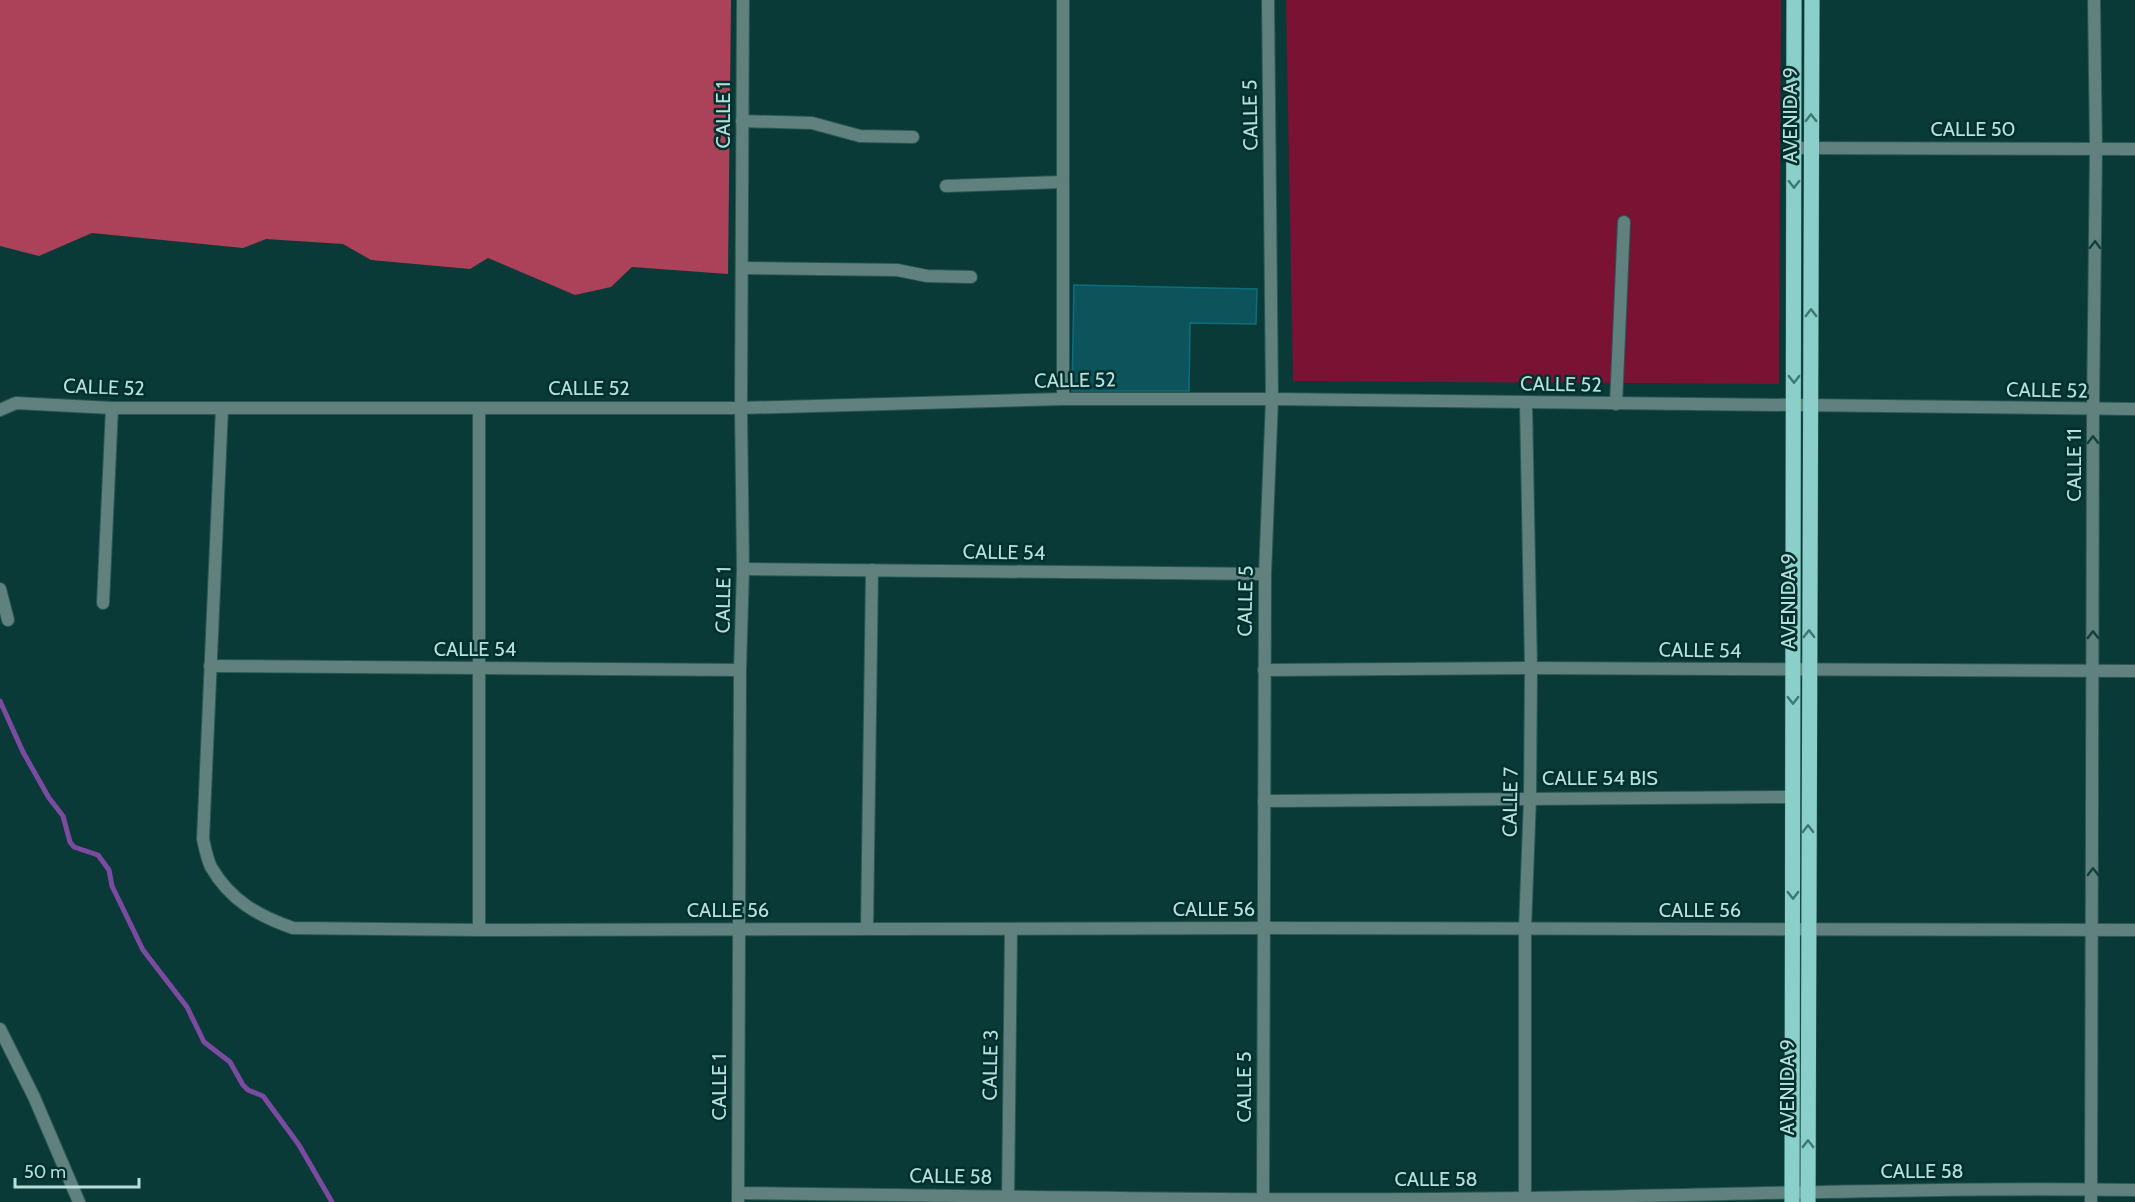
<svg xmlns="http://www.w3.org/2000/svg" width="2135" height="1202" font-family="Cabin,sans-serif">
  <rect width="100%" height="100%" fill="#0a3a37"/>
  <path fill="#7a1233" d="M1286,0H1781L1779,384L1293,381Z"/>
  <path fill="#ac415a" d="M0,0H731L728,274L632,267L611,287L575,295L488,258L470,269L371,260L343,244L266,239L243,248L92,233L39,256L0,246Z"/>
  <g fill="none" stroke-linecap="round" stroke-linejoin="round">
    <path stroke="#7d4aa1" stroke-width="5" d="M0,701L23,752L49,798L63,816L70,842L74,847L98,855L109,870L112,886L143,950L187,1007L204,1042L230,1062L243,1085L248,1090L263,1096L299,1145L332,1202"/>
  </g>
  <path fill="#0d535c" stroke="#0c6e7a" stroke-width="1.5" d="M1074,285L1257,289L1256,324L1190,323L1189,391H1072Z"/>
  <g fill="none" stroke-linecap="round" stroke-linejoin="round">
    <defs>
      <g id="minor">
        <path d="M1063,0V399"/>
        <path d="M742,121L812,123L860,136L913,137"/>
        <path d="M1794,148L2135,149"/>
        <path d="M946,186L1062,182"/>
        <path d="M742,268L897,270L927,276L971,277"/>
        <path d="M1616,404L1624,222"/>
        <path d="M222,408L203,839C205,848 207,859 211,867C230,900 258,916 293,928L479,930L1264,928L2135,930"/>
        <path d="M0,410L16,403L112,408H741L1063,399H1272L2135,409"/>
        <path d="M743,569L1265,574"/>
        <path d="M0,589L8,620"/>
        <path d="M103,603L112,408"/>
        <path d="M210,666L740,670"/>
        <path d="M1264,670L1531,668L2135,671"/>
        <path d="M1264,801L1793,797"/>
        <path d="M867,929L872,570"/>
        <path d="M479,930V408"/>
        <path d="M0,1029L34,1097L79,1202"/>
        <path d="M738,1193C1000,1196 1262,1202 1524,1198C1728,1195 1931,1187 2135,1190"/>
        <path d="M738,1202L740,670L743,569L741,408L743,0"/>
        <path d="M1008,1202L1011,929"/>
        <path d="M1263,1202L1265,574L1272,399L1268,0"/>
        <path d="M1525,1202V929L1530,798L1531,668L1526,403"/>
        <path d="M2091,1202L2093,410L2096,149L2094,0"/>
      </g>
      <g id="primary">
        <path d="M1792,1202L1794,0"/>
        <path d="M1808,1202L1812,0"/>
      </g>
    </defs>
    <use href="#minor" stroke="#295855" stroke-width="14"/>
    <use href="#primary" stroke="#295855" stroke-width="16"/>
    <use href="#minor" stroke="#60817e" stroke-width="12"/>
    <use href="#primary" stroke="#8acfc9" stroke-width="15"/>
  </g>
  <defs><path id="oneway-chevron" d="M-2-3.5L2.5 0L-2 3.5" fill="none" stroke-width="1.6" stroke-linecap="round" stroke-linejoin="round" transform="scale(1.5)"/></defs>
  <g stroke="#3e7873">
    <use href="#oneway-chevron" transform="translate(1811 118) rotate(-90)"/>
    <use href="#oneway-chevron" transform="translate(1794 184) rotate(90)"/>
    <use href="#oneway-chevron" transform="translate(1811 313) rotate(-90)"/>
    <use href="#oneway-chevron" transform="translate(1794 379) rotate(90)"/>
    <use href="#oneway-chevron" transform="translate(1809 634) rotate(-90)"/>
    <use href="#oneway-chevron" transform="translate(1793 700) rotate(90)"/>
    <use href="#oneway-chevron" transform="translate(1808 829) rotate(-90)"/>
    <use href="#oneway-chevron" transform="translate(1793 895) rotate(90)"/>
    <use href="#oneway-chevron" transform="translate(1808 1144) rotate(-90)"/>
  </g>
  <g stroke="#13403d">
    <use href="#oneway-chevron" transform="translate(2095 245) rotate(-89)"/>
    <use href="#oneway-chevron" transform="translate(2093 440) rotate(-90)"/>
    <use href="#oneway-chevron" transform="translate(2093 635) rotate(-90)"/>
    <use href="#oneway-chevron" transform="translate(2093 872) rotate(-90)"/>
  </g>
  <g text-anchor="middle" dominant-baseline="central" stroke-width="5" stroke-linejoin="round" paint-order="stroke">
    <g font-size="20" fill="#b8dfdb" stroke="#00302d">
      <text transform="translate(723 115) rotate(-90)">CALLE 1</text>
      <text transform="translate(1250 115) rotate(-91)">CALLE 5</text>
      <text transform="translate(1790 115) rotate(-90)">AVENIDA 9</text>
      <text x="1973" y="129">CALLE 50</text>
      <text transform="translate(1075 380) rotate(-1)">CALLE 52</text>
      <text transform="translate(1561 384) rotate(1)">CALLE 52</text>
      <text transform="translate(104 387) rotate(2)">CALLE 52</text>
      <text x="589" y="388">CALLE 52</text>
      <text transform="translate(2047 390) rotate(1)">CALLE 52</text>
      <text transform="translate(2074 465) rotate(-90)">CALLE 11</text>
      <text transform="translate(1004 552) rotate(1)">CALLE 54</text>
      <text transform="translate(723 600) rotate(-89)">CALLE 1</text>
      <text transform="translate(1245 601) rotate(-89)">CALLE 5</text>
      <text transform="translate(1788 601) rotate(-90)">AVENIDA 9</text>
      <text x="475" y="649">CALLE 54</text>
      <text transform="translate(1700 650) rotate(1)">CALLE 54</text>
      <text x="1600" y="778">CALLE 54 BIS</text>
      <text transform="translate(1510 802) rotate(-89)">CALLE 7</text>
      <text x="1214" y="909">CALLE 56</text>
      <text x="728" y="910">CALLE 56</text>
      <text x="1700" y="910">CALLE 56</text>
      <text transform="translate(990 1065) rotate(-89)">CALLE 3</text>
      <text transform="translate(719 1087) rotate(-90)">CALLE 1</text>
      <text transform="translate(1244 1087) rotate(-90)">CALLE 5</text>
      <text transform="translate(1787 1087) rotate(-90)">AVENIDA 9</text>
      <text x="1922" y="1171">CALLE 58</text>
      <text transform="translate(951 1176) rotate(1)">CALLE 58</text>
      <text x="1436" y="1179">CALLE 58</text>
    </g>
  </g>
  <path d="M15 1178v9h124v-9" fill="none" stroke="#b8dfdb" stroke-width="3"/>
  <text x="24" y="1178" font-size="18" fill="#b8dfdb" stroke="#00302d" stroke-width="4.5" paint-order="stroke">50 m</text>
</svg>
